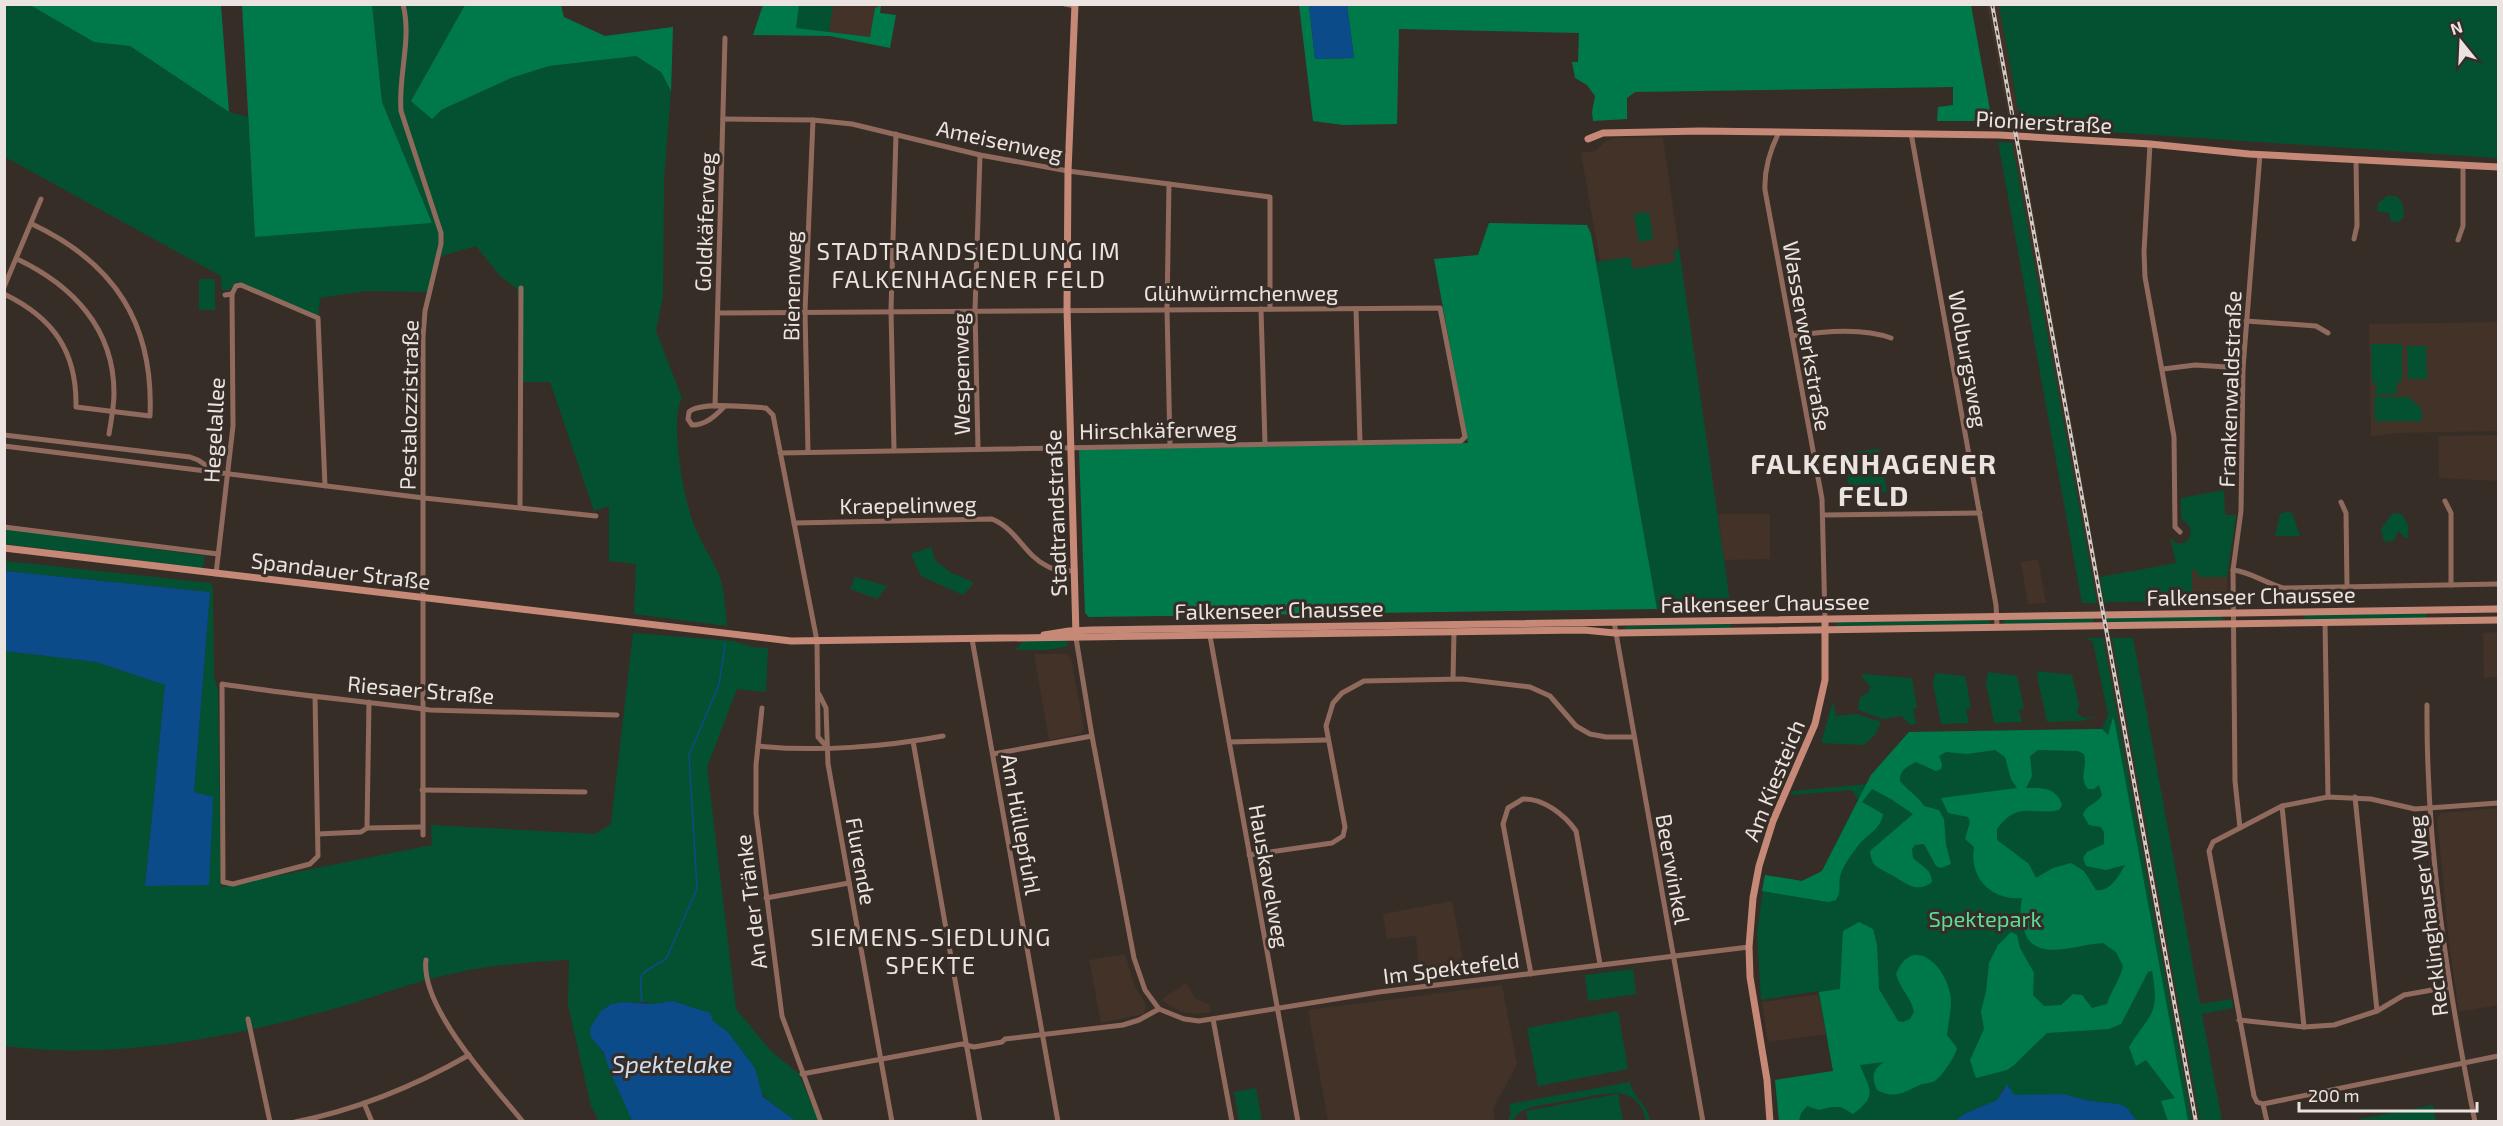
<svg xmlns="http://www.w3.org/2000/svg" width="2503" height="1126" font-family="'Exo 2',sans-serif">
  <rect width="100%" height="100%" fill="#372d27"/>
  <g fill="#423228">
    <path d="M833,5H877L870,37L829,32Z"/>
    <path d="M1987,5H1999L2021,126H2010Z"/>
    <path d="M1615,138H1663L1679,249L1674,250L1675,262L1632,269L1630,257L1600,261L1581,153L1595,151L1606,141Z"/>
    <path d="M2012,143H2021L2104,602H2097Z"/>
    <path d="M2498,322V431L2396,433L2371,437L2369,324Z"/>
    <path d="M2498,435V481L2439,478L2438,436Z"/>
    <path d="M1718,514H1770V559L1724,560Z"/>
    <path d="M2038,559L2046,603L2028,604L2021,562Z"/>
    <path d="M2192,570H2198V577H2227V596L2223,601H2192Z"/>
    <path d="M2498,632V677L2484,678L2483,633Z"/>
    <path d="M2103,638H2112L2200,1121H2192Z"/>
    <path d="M1034,654H1066L1071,658L1084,729L1081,734L1049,740Z"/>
    <path d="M2498,808V1005L2459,1012L2449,944L2437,818L2441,813Z"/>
    <path d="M1452,901L1466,975L1424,980L1418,962L1416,936L1387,939L1383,914Z"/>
    <path d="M1125,954L1135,987L1146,1005L1144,1014L1101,1023L1089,960Z"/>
    <path d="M1186,983L1195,998L1210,1005L1211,1012L1197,1014L1181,1012L1161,1000Z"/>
    <path d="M1502,985L1517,1064L1493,1109L1495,1121H1328L1308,1010Z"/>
    <path d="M1819,994L1827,1034L1768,1042L1762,1002Z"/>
  </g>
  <g fill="#045131">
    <path d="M4,5H30L94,42L130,46L229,112L248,117L255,237L432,223L382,102L372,5H465L411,101L441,110L511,78L549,66L636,56L661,72L671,91L664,180L663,297L656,331L682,398C669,421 684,500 694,525C701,543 712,558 719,575C725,591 725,609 727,626L634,614L636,564L609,561V506L594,511L550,382H519L520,314L517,289L500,276L476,246L438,257L430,292L366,291L320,298L318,318L237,282L229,290H222L221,276L5,157Z"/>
    <path d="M799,5H833L829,32L796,28Z"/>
    <path d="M1999,5H2498V158L2021,126Z"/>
    <path d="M1998,142L2012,143L2097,603H2082Z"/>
    <path d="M2387,196H2396L2402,202L2404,217L2398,222L2391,221L2389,213L2377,211L2378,203Z"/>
    <path d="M1649,212L1653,239L1639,242L1634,214Z"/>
    <path d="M1679,249L1731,608L1657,609L1596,262L1630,257L1633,269L1675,262L1674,250Z"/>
    <rect x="199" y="279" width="16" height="31"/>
    <path d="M2371,344H2402V382H2397V394L2376,395V383L2372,382Z"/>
    <path d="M2407,346H2426L2427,379H2408Z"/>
    <path d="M2374,397H2408L2422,409V421H2375Z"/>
    <path d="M1879,449L1887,492L1849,493L1845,453Z"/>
    <path d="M2224,490L2225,515H2236L2227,577H2198L2197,570H2192V601L2104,602L2100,577L2176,563L2170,537C2175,545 2182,545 2188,540L2191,533L2189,526L2181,518V498Z"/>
    <path d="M2289,511L2293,515L2300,536H2275L2280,514Z"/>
    <path d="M2396,513L2403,515L2408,526V538H2405L2399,531L2396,534L2395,540L2384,542L2381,529L2392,514Z"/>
    <path d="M5,529L205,556L203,568L5,544Z"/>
    <path d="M931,547L936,562C943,565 948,572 954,574C962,577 967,579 974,583L963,595L921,576L911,554Z"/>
    <path d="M5,561L211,583L213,588L214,677L218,690L221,887L432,845L431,825L595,834L611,824L633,633L733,641L752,647L768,648L766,692L737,689L707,767L736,1009L771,1051L799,1074L819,1121H796L766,1099L760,1089L755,1068L728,1032L716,1024L699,1009L673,1001L652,1004L646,1002L615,1003L607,1006L597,1016L594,1040C609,1057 624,1099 632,1121H599L591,1106L568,1005L569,960C524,962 478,966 434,978C398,987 364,1001 329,1010C224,1039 113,1060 5,1046V651L96,662L165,685L145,886L212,797L194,792L210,592L5,571Z"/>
    <path d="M855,577L887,586L877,599L850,589Z"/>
    <path d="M2426,613V618L2304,619L2305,615Z"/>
    <path d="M2222,616V621L2107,623L2106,618Z"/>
    <path d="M2093,618L2094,623L2004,624L2003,622L2005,620Z"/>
    <path d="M1989,620V624L1837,626V622Z"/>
    <path d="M1731,624V628L1625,629V626Z"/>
    <path d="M2086,638H2103L2192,1121H2137L2133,1115L2119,1104L2090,1101L2063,1094L2016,1096L2011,1093L2008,1085L2004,1087L1997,1100L1966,1113L1955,1121H1779L1775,1080L1833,1071L1818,991L1761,1000L1757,933L1765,875L1802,881L1822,871L1858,800L1852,790L1791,795L1793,791L1867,784L1871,775L1909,732L2102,729L2108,715L2093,642Z"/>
    <path d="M2112,638H2133L2200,1004L2232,999L2233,1008L2202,1014L2222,1121H2200Z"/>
    <path d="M1023,641L1066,640L1068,646L1047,650H1016Z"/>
    <path d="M2038,671L2072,675L2079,705L2077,713L2084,718L2098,716L2081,721L2047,722L2037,676Z"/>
    <path d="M1988,672L2017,676L2024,708L2019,710L2022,722L1994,723L1986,683Z"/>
    <path d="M1935,673L1965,676L1971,708L1966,710L1969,723L1941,724L1933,684Z"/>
    <path d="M1862,674L1912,678L1917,708L1913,709L1916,724L1911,725L1901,716L1883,719L1858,710L1860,697L1869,692L1870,686L1862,677Z"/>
    <path d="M1833,701L1836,716L1857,714L1881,722L1875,735L1864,745L1821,743Z"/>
    <path d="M1633,969L1636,994L1588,1001L1585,975Z"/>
    <path d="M1618,1011L1628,1069L1538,1086L1527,1028Z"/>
    <path d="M1630,1082C1633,1098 1648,1104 1650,1121H1646C1638,1082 1604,1094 1576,1099C1560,1102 1544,1104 1529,1108L1520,1112L1512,1121H1507L1511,1115L1509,1104Z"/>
    <path d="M1256,1088L1262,1121H1239L1234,1092Z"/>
    <path d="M1618,1094L1623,1121H1528L1526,1111Z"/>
    <path d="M2433,1105L2436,1121H2356V1120Z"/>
  </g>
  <g fill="#00794a" fill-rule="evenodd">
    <path d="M30,5H221L229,112L130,46L94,42Z"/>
    <path d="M242,5H372L382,102L432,223L255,237Z"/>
    <path d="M465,5H561L564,17L605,36L673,27L671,91L661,72L636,56L549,66L511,78L441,110L432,119L411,101Z"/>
    <path d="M763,5H799L796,28L870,37L875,8L881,5L880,13L896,15L890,48L830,36L753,35Z"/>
    <path d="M1299,5H1309L1315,59L1354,58L1347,5H1971L1992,121H1937L1938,107L1953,105V87L1635,92L1627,98V119L1593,121L1592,112L1595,96L1587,85L1575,78L1572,62H1578L1579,33L1399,29L1397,124L1343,125L1313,121Z"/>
    <path d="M1489,223L1587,225L1591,234L1657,609L1089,617L1085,613L1079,450L1468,443L1434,259L1478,255Z"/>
    <path d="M2113,717L2115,724L2188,1121H2168L2161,1101L2175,1098L2146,1060L2136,1066L2129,1047C2151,1012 2160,1015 2152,971L2148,972L2121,1024L2109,1029L2047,1033L2014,1065L2007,1070L1976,1078L1970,1060L1984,1029L1981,1011L1986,992L1989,963L1998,945L2011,932L2017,935L2020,948L2034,973L2033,995L2044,1006L2061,1005L2073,994L2082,995L2092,1008L2107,1004C2111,991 2120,980 2123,966L2116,952L2103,943C2077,944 2034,964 2024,930C2020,919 2020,910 2022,898C1991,900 1969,878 1974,847L1965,839L1970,822L1968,817L1948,813L1941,798L2017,788L2011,779L2005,757L1995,750L1967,754L1946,752L1939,756L1942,764L1941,769L1936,771L1916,762C1908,766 1899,770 1900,781C1907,790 1918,796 1924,806L1939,810L1944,819L1946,845L1951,864L1941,868L1936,866L1924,844L1915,845L1912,849L1913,858C1921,866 1932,869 1932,882C1916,895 1904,881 1890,874C1878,867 1872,868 1870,851L1913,814L1891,799L1872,789L1862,802L1883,814C1880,831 1866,834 1857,847C1851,855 1842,867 1840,877C1838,886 1842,889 1836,900L1828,902L1762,891L1765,875L1802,881L1822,871L1871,775L1909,732L2102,729L2108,735ZM2038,750L2078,751L2084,754C2088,767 2078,778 2088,789H2094L2099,785L2102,795C2098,804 2086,804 2083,815L2089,825L2101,827L2104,832V844L2087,852L2083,858L2086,866L2106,870L2125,865C2119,876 2110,892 2096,890L2084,871L2071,863L2053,868L2036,878L2029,864L1997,840V829C2018,800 2034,816 2059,810L2062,805C2057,787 2041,788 2026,788L2032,776L2030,756Z"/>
    <path d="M1859,922L1873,929L1877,945L1879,989L1898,1021L1903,1022L1910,1019L1914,1012C1911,997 1900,989 1896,974C1912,935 1944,964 1950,993C1953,1007 1948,1021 1947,1035L1957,1048C1956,1055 1942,1076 1936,1080C1933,1083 1926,1083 1922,1084C1905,1091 1896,1100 1877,1090C1871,1077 1873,1069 1884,1062L1860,1065C1869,1089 1879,1095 1853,1114L1841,1107H1831L1819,1110L1807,1106L1801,1113L1799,1121H1779L1775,1080L1833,1071L1819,992L1840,989L1843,931Z"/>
  </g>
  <g fill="#0b4b89">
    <path d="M1309,5H1347L1354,58L1315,59Z"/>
    <path d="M5,571L210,592L194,792L213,797L209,885L145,886L165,685L96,662L5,651Z"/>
    <path d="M673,1001L710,1013L713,1021L728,1032L755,1068L763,1097L796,1121H632L608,1066L604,1053L591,1037L590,1028L601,1011L611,1004L624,1002L652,1004Z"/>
    <path d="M2007,1084L2014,1095L2063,1094L2090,1101L2119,1104L2126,1107L2137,1121H1955L1966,1113L1997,1100Z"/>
  </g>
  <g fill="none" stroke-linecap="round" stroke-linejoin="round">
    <path stroke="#0b4b89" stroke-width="1.5" d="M642,1002C638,969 640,975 666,959L697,889L689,755L719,685L725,644"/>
    <g stroke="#916a5e" stroke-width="5">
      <path d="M403,4C412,40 398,75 401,111L441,233V244L425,311L423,337V835"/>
      <path d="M1065,4L1075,6"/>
      <path d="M723,119L813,120L852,124L980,155L1068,171L1270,197V309"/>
      <path d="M1779,132C1770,150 1764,169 1765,190L1822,499L1825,619"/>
      <path d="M1911,133L1996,605L1997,627"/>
      <path d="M2150,144L2144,252L2145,277L2174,437L2175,527L2180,532"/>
      <path d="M1169,184L1167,309L1170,446"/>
      <path d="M2354,239L2357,226L2356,160"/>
      <path d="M2458,240L2463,226V165"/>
      <path d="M17,259C72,285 114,328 114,393C114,407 111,421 109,434"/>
      <path d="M4,287L41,199"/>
      <path d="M4,294C54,318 77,352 76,407L150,416C154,324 115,263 32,224"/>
      <path d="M232,294L236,286L241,285L318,318L325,486"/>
      <path d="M1261,309L1265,444"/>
      <path d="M1356,309L1360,442"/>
      <path d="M718,313L1440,308L1465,437L1461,441L780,453"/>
      <path d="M2246,321L2316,326L2328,333"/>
      <path d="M1792,336C1823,331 1862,327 1891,338"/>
      <path d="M2163,369L2195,365L2243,368"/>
      <path d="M715,406L725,38"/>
      <path d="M724,407C715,416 706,425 692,425L688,419L689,412C699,401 750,407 766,408L773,415L817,641L818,737L827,747"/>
      <path d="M4,435L190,457L198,460L213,470"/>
      <path d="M4,446L424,498L596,516"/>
      <path d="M978,449L975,310L980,155"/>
      <path d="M894,450L891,310L896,134"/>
      <path d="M808,452L805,311L813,120"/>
      <path d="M2445,501L2451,513V585"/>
      <path d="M2341,502L2346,513L2347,586"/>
      <path d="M520,507L521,288"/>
      <path d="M1824,515L1980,513"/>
      <path d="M794,523L992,519C1017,529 1024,555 1047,566C1055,571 1066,571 1075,571"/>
      <path d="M4,527L218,554"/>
      <path d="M2233,570C2251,572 2265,583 2283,588L2498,584"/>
      <path d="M216,574L233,426L232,294L225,295"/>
      <path d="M1614,622L1703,1122"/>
      <path d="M2325,622L2328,797"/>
      <path d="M1210,636L1298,1122"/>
      <path d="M1076,638L1092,736L1134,958L1145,990L1159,1009L1184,1019L1199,1021L1379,992L1749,947"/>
      <path d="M972,639L1058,1122"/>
      <path d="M1453,679L1454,632"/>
      <path d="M819,694L826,708L828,764L892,1122"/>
      <path d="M315,696L318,856L310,864L233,884L223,882L222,684C286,694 352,700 416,708L430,710L617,715"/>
      <path d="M2427,705C2426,846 2447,984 2475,1122"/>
      <path d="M762,708L756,765V813L782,1016L821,1122"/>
      <path d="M913,741L980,1122"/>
      <path d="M1229,742L1327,740"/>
      <path d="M758,746C817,752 885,747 943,736"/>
      <path d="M993,754L1092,736"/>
      <path d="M422,790L585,792"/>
      <path d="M2355,797L2377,1011"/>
      <path d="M2282,806L2304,1027"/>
      <path d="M367,828L422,827"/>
      <path d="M2240,828L2235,781L2233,570L2241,511L2243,368L2260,154"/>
      <path d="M318,834L361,832L367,828L369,702"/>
      <path d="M1249,855L1332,843L1343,836L1345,827L1326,726L1333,703L1342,693L1364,681L1462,679L1530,687L1550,696L1576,726L1590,734L1606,737H1633"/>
      <path d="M766,898L849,883"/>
      <path d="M426,960C420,1008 494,1086 523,1122"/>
      <path d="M1531,974L1503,824L1508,808L1523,799C1543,798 1565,815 1576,831L1600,964"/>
      <path d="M248,1019L270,1122"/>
      <path d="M1213,1019L1232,1122"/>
      <path d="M2239,1020L2304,1027L2334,1025L2377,1011L2404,995L2449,987"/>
      <path d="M802,1074L962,1044L974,1047L1002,1042L1005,1039L1123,1025L1139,1020L1159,1009"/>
      <path d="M364,1103L372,1122"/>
      <path d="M2263,1104L2498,1056"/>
      <path d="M295,1122C356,1110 415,1086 469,1055"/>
      <path d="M2267,1122L2263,1104L2257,1102L2254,1096L2209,851L2213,842L2282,806L2328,797L2371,799L2415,809L2498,803"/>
    </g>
    <g stroke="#c78977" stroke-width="7">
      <path d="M1075,4L1068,171L1067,309L1076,635"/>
      <path d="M1588,139L1603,133L1700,131L1999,135L2150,144L2249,154L2498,167"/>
      <path d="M4,548L791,641L1584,630L1615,633L2498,620"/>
      <path d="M1044,635L1069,631L1092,630L2498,609"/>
      <path d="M1770,1122L1767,1080L1750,977L1749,947L1753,898L1759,866L1773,821L1815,724L1825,680V619"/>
    </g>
    <defs>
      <path id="rail" d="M1992,4L2196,1122"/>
    </defs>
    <use href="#rail" stroke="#d2cbc6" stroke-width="4"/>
    <use href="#rail" stroke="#372d27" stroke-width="1.5" stroke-dasharray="4.5" stroke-linecap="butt"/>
  </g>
  <g text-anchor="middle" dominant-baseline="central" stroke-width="6" stroke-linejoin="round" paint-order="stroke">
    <g font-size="22" fill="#eae3df" stroke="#372d27">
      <text transform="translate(2044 121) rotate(3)">Pionierstraße</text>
      <text transform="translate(1000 140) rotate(12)">Ameisenweg</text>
      <text transform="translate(704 222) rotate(-88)">Goldkäferweg</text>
      <text transform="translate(791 286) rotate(-89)">Bienenweg</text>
      <text x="1241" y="292">Glühwürmchenweg</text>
      <text transform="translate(1808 336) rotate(80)">Wasserwerkstraße</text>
      <text transform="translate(1969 359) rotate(80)">Wolburgsweg</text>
      <text transform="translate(960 374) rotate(-91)">Wespenweg</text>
      <text transform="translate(2229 389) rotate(-88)">Frankenwaldstraße</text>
      <text transform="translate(408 405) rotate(-89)">Pestalozzistraße</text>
      <text transform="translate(1158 429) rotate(-1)">Hirschkäferweg</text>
      <text transform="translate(213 430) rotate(-87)">Hegelallee</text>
      <text transform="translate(908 504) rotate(-1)">Kraepelinweg</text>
      <text transform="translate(1055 513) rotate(-92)">Stadtrandstraße</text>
      <text transform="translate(341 570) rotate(7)">Spandauer Straße</text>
      <text transform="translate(2251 595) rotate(-1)">Falkenseer Chaussee</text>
      <text transform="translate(1765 602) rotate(-1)">Falkenseer Chaussee</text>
      <text transform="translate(1279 609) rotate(-1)">Falkenseer Chaussee</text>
      <text transform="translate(421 689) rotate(5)">Riesaer Straße</text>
      <text transform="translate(1773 780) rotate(-68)">Am Kiesteich</text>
      <text transform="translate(1022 824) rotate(80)">Am Hüllepfuhl</text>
      <text transform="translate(862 861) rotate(80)">Flurende</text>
      <text transform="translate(1674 869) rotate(80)">Beerwinkel</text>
      <text transform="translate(1270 876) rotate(80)">Hauskavelweg</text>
      <text transform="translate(750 902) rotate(-97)">An der Tränke</text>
      <text transform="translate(2427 916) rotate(-97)">Recklinghauser Weg</text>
      <text transform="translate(1451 967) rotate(-7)">Im Spektefeld</text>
    </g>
    <g font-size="22" fill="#5bdc99" stroke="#372d27">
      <text x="1985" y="918">Spektepark</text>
    </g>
    <g font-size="24" letter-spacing="1.5" fill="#eae3df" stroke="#372d27">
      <text x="969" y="250">STADTRANDSIEDLUNG IM<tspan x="969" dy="28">FALKENHAGENER FELD</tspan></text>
      <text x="931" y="936">SIEMENS-SIEDLUNG<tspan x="931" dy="28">SPEKTE</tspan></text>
    </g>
    <g font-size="24" font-style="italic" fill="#ceddef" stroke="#372d27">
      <text x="672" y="1063">Spektelake</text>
    </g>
    <g font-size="28" font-weight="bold" letter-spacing="1.5" fill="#eae3df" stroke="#372d27">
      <text x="1874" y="463">FALKENHAGENER<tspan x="1874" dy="32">FELD</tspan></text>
    </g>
  </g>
  <rect width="2503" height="1126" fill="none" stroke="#eae3df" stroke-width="12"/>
  <g transform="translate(2461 42) rotate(342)" stroke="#372d27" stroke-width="4.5" paint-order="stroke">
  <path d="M0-4.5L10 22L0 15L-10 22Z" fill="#eae3df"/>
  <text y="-9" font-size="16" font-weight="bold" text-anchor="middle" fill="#eae3df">N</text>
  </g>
  <path d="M2299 1102v9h178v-9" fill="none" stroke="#eae3df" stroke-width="3"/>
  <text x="2308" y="1102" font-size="18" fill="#eae3df" stroke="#372d27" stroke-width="4.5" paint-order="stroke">200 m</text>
</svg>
